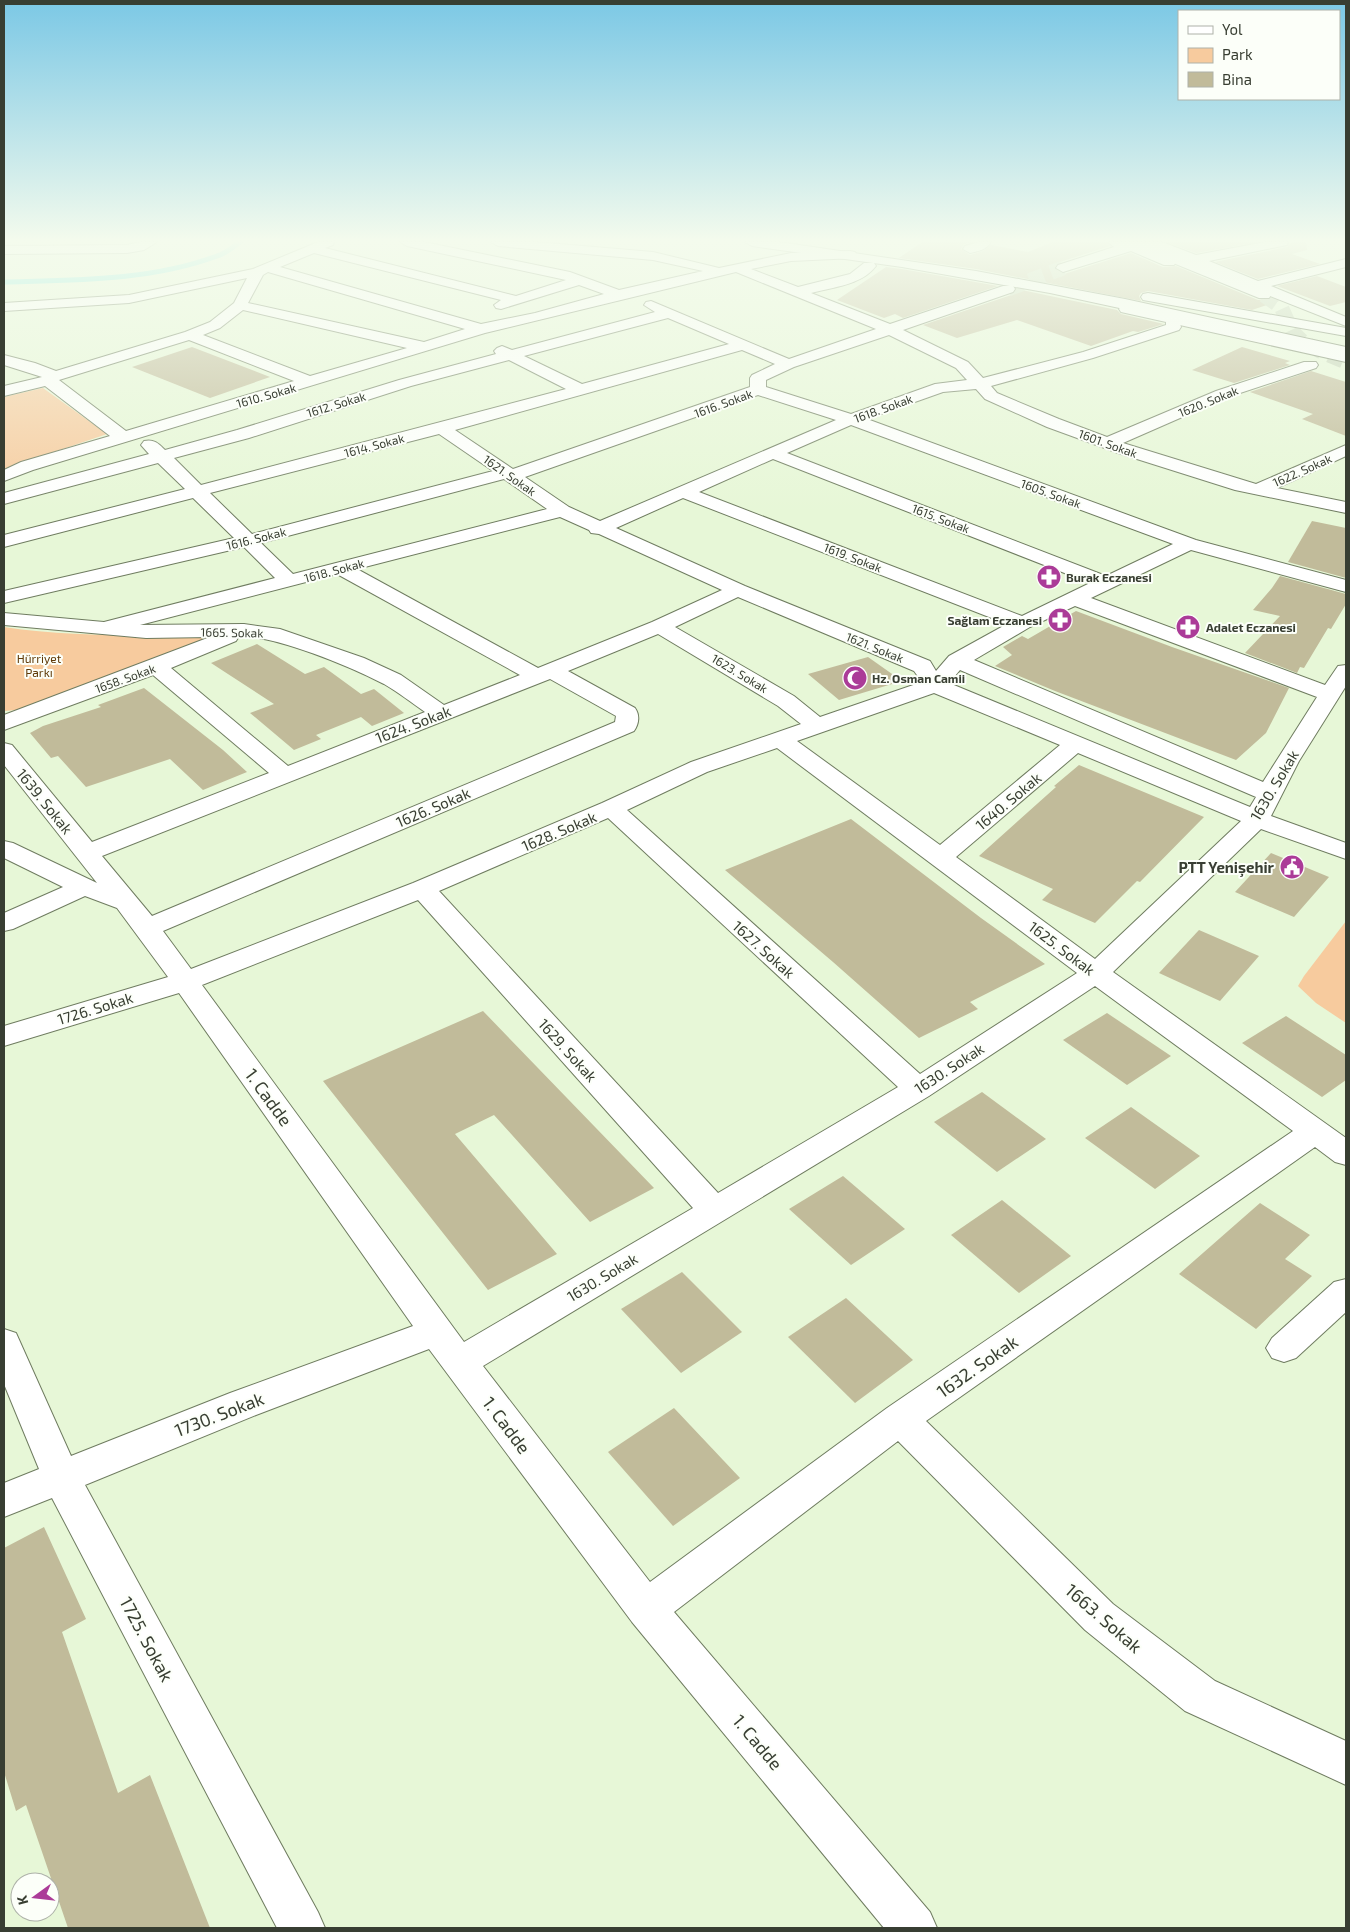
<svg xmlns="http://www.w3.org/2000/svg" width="1350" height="1932" font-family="'Exo 2',sans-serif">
  <rect width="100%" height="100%" fill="#e7f7d7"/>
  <g fill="#f7cb9e">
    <path d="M43,388L107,434L4,469V397Z"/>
    <path d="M4,627C69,637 136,635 202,635V640L17,710L4,711Z"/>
    <path d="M1346,921V1023L1316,1003L1298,986L1304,976Z"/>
  </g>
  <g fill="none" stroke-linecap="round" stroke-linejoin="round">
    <path stroke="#77e7e0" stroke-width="5" d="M4,282C75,280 150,281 217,256C225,254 233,247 240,242"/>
  </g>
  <g fill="#c1bb9a">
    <path d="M922,242H972L964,244L961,249L970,255L983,251L991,245L1028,252L1053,242H1106L1110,246L1057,263L1054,268L1064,274L1131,253L1163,267L1176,266L1258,300L1271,298L1279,301L1252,310L1148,291L1141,293L1139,296L1141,301L976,269L899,258Z"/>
    <path d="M1166,242H1258L1196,253Z"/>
    <path d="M1290,243L1306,242L1307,250L1292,254L1320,264L1258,279L1215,262L1287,247Z"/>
    <path d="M886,267L902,269L998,286L903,318L895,314L884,318L837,300Z"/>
    <path d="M1317,276L1346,287V302L1330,306L1277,286Z"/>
    <path d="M1017,289L1117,310L1121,314L1164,324L1138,332L1133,331L1091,346L1017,320L957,338L923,325L1014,294Z"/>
    <path d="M192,347L270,377L210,398L132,367Z"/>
    <path d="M1242,347L1290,361L1285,363L1290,365L1234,383L1192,370Z"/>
    <path d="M1311,371L1346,382V436L1302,419L1313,414L1250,392Z"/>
    <path d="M1312,521L1346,528V578L1288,562Z"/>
    <path d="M1280,576L1346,594V604L1331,629L1328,628L1304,668L1300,667L1297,673L1245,653L1280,616L1253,610L1272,588Z"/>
    <path d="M1076,611L1172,647L1289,688L1266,733L1236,760L1055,691L995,666L1012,655L1003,647L1022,636L1028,639Z"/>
    <path d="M257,644L305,674L324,667L361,694L374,689L404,713L372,726L361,717L316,735L321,739L294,750L250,713L274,704L211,663Z"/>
    <path d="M868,657L902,681L839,700L808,674Z"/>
    <path d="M144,688L223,750L247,772L203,790L170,759L86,787L58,756L51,758L30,733L43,726L101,707L98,705Z"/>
    <path d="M1079,765L1204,817L1140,882L1137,881L1095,923L1042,900L1053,889L979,856L1056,787L1054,786Z"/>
    <path d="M851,819L981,918L1045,964L970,1002L978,1009L919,1038L833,962L725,870Z"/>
    <path d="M1271,853L1329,877L1294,917L1235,892Z"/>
    <path d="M1199,930L1259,956L1220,1001L1159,973Z"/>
    <path d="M483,1011L654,1188L590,1222L494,1115L455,1134L557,1254L488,1290L323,1081Z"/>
    <path d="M1107,1013L1171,1056L1127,1085L1063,1040Z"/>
    <path d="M1286,1016L1346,1055V1080L1322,1097L1242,1043Z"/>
    <path d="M982,1092L1046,1139L997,1172L934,1122Z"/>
    <path d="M1131,1107L1200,1156L1155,1189L1085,1138Z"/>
    <path d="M843,1176L905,1229L851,1265L789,1209Z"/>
    <path d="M1002,1200L1071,1256L1019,1293L951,1235Z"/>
    <path d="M1260,1203L1310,1235L1285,1259L1312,1276L1256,1329L1179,1274Z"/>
    <path d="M682,1272L742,1332L681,1373L621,1309Z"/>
    <path d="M846,1298L913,1360L855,1403L788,1337Z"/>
    <path d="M674,1408L740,1478L673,1526L608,1452Z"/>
    <path d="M44,1527L86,1619L62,1632L118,1793L150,1775L210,1928H68L26,1805L16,1811L4,1772V1548Z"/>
  </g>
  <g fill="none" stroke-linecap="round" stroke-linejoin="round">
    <path stroke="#c4d2b6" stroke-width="15" stroke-dasharray="15 8" stroke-linecap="butt" d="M1008,289L1063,268"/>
    <path stroke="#c4d2b6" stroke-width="15" stroke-dasharray="15 8" stroke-linecap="butt" d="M1264,295L1281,307L1292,331L1303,342L1324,353L1346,362"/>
    <defs>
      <g id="minor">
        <path d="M140,242H157L144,250L127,253L4,254V246L127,245Z"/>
        <path d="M318,242H334L333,245L325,248L516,296L566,280L407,246L400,242H424L570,272L619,290L703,271L653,260L498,246L491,242H536L653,252L719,268L791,253L850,251L855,252L857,255L855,258L791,261L751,269L798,287L850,274L864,263H874L876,266C862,285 833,287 811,293L890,324L1003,286H1013L1015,289L1013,292L903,330L968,362L983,378L1083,352L1166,325V320L1168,317H1178L1181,327L1179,330L1093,358L991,386L997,393L1059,419L1107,437L1216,391L1304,362H1316L1318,365L1316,368L1228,397L1123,443L1256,484L1346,445V456L1277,488L1346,502V513L1235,490L1121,454L1047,427L985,399L976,389L943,392L867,419L1196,540L1346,580V592L1191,550L1091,598L1325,685L1338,666L1346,665V686L1299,761L1271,816L1346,843V859L1261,829L1113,972L1346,1138V1165L1335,1162L1315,1147L926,1421L1113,1604L1215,1681L1346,1741V1785L1185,1711L1085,1630L898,1441L674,1612L930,1912L937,1928H884L632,1622L429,1349L256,1415L85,1485L318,1912L325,1928H277L52,1498L4,1517V1483L39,1469L4,1384V1329L16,1333L71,1456L230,1393L413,1326L179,993L4,1046V1026L168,977L117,908L85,896L13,929L4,931V913L63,887L4,858V841L13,843L97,883L4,765V743L12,745L92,842L269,773L153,675L4,730V715L210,637L146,638L4,625V613L104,622L275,578L244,547L4,603V591L234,538L193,498L4,547V535L185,489L158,463L4,504V493L149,454L141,445L144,441C154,439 158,443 165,450L237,430L399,380L496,354L494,351L497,348L502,346L512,350L655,312L644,305L646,302L651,301L789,359L876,329L736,272L485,333L33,470L4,481V470L21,462L110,436L45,386L4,396V386L42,377L4,365V355L35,363L56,371L185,332L210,322L234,303L247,278L129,303L4,311V303L129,295L253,269ZM314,253L501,300L494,305L496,308L501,309L579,285L604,294L535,313L481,324L280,267ZM268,272L465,329L424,342L248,303L263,275ZM243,310L407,348L310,376L203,335L220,328ZM668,318L729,344L582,384L524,356ZM889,335L956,368L967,380L935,384L851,414L766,387V380L794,367ZM189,340L294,381L126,431L59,380ZM742,350L775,364L752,375L750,378V387L513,469L455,430ZM509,360L566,389L201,485L174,458L249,438L411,386ZM758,395L836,420L600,521L569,507L525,477ZM851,425L1173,544L1106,576L787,453ZM439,434L493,471L252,534L210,493ZM773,459L1090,583L1022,616L699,492ZM504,479L547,509L293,574L261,543ZM683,498L1007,624L949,656L936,671L930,661L745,586L616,528ZM560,517L589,530L591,533L599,534L722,590L652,622L538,668L357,569ZM337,574L520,675L444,705L401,675L364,658L280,629L244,624L140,625ZM738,597L914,671L922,682L820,717L794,696L675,627ZM1075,606L1317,697L1263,782L974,660L1030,627ZM658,634L778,706L801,724L691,762L602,803L413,883L191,969L163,931L634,731C639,724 640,715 635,708L568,671ZM239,636C277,636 349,666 384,684C398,692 412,703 425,712L288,766L171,668L236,641ZM960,670L1256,797L1250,807L949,683ZM550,679L616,716L615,722L152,916L102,856ZM934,693L1060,745L940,845L797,741ZM777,748L1077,973L920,1074L627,810L707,772ZM1078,753L1241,821L1095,959L956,857ZM608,818L898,1087L718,1193L439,891ZM418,900L693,1208L464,1342L202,985ZM1095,986L1293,1131L887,1408L650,1582L483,1366L929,1096Z"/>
        <path d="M978,242H991C986,250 979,251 970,253L963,249L965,246Z"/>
        <path d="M1108,242H1133L1174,259L1176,262L1174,265H1164L1131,251L1063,272L1056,268L1058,265L1114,247Z"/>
        <path d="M1145,242H1162L1196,255L1265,242H1288L1287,245L1282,246L1209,261L1258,281L1346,259V267L1271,286L1346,317V326L1187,263L1147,245Z"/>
        <path d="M1346,1279V1312L1296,1358L1284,1362L1272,1358L1266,1348L1272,1338L1334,1282Z"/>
      </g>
      <g id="major">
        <path d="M1128,242H1144L1269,292L1271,295L1269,298H1259L1129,245Z"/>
        <path d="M1148,293L1346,328V336L1143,300L1141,297L1143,294Z"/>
        <path d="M1126,305L1346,352V362L1121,312L1119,309L1121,306Z"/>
      </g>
      <path id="highway" d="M745,242H779L976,271L1125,299L1346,347V357L1050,293L902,267L752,246Z"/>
    </defs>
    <use href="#minor" stroke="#6f7c60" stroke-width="2"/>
    <use href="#major" stroke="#6f7c60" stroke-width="2"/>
    <use href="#highway" stroke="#6f7c60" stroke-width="2"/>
    <use href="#minor" fill="#fff" fill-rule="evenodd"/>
    <use href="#major" fill="#fff" fill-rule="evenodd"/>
    <use href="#highway" fill="#fff" fill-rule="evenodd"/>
  </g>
  <linearGradient id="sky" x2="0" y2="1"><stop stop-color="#7bc8e5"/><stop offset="0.47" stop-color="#f4fbed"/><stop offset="1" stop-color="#f4fbed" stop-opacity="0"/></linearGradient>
  <rect width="1350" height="512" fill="url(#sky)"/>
  <defs>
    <symbol id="pharmacy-disc" viewBox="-11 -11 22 22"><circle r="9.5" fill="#ab3b98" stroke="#fcfff9"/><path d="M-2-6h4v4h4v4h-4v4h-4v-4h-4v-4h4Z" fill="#fff"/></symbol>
    <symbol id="mosque-disc" viewBox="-11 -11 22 22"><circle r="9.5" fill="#ab3b98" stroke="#fcfff9"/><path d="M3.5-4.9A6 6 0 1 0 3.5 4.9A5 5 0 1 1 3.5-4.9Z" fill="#fff"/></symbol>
    <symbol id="civic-disc" viewBox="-11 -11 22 22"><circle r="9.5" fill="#ab3b98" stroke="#fcfff9"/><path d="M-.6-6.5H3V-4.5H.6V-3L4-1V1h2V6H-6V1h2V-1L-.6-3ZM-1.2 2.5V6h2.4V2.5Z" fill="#fff"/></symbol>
  </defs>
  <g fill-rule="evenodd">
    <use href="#pharmacy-disc" x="1035" y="563" width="28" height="28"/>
    <use href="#pharmacy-disc" x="1046" y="606" width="28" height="28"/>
    <use href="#pharmacy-disc" x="1174" y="613" width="28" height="28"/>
    <use href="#mosque-disc" x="841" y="664" width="28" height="28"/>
    <use href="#civic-disc" x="1278" y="853" width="28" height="28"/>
  </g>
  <g text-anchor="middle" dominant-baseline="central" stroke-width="4" stroke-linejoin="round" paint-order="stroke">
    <g font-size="12" fill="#383e32" stroke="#fcfff9">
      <text transform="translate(266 395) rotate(-16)">1610. Sokak</text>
      <text transform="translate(1208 401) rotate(-22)">1620. Sokak</text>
      <text transform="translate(723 403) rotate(-20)">1616. Sokak</text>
      <text transform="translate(336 404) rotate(-17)">1612. Sokak</text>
      <text transform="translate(883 408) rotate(-20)">1618. Sokak</text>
      <text transform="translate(1108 443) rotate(20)">1601. Sokak</text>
      <text transform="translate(374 445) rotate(-15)">1614. Sokak</text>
      <text transform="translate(1302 470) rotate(-24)">1622. Sokak</text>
      <text transform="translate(510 475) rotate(35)">1621. Sokak</text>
      <text transform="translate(1051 493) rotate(20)">1605. Sokak</text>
      <text transform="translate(941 518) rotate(21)">1615. Sokak</text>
      <text transform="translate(256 538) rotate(-14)">1616. Sokak</text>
      <text transform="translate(853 557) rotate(21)">1619. Sokak</text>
      <text transform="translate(334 570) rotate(-15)">1618. Sokak</text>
      <text transform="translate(232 632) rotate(1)">1665. Sokak</text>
      <text transform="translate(875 647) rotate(22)">1621. Sokak</text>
      <text transform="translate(740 673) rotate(31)">1623. Sokak</text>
      <text transform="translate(125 678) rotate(-20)">1658. Sokak</text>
    </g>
    <g font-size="12" font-weight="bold" fill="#383e32" stroke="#fcfff9" text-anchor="start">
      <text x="1066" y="577">Burak Eczanesi</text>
      <text x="1042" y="620" text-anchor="end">Sağlam Eczanesi</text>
      <text x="1206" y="627">Adalet Eczanesi</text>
      <text x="872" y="678">Hz. Osman Camii</text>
    </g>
    <g font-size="12" fill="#5f3906" stroke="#fcfff9">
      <text x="39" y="658">Hürriyet<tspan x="39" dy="14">Parkı</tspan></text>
    </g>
    <g font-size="15" fill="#383e32" stroke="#fcfff9">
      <text transform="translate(413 724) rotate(-21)">1624. Sokak</text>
      <text transform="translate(1274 785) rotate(-59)">1630. Sokak</text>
      <text transform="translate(45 801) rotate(51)">1639. Sokak</text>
      <text transform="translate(1008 801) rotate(-40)">1640. Sokak</text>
      <text transform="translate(433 807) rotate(-23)">1626. Sokak</text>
      <text transform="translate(559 831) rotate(-23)">1628. Sokak</text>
      <text transform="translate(1062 948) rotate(37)">1625. Sokak</text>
      <text transform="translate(764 949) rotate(42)">1627. Sokak</text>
      <text transform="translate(95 1008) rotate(-17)">1726. Sokak</text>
      <text transform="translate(568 1050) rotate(48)">1629. Sokak</text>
      <text transform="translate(949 1068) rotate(-33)">1630. Sokak</text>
      <text transform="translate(602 1277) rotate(-31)">1630. Sokak</text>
    </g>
    <g font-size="15" font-weight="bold" fill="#383e32" stroke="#fcfff9" text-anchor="end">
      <text x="1274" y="867">PTT Yenişehir</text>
    </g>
    <g font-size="18" fill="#383e32" stroke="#fcfff9">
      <text transform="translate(269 1097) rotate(54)">1. Cadde</text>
      <text transform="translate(977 1366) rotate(-35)">1632. Sokak</text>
      <text transform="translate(219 1414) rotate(-21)">1730. Sokak</text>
      <text transform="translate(507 1425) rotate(53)">1. Cadde</text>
      <text transform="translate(1104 1618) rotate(41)">1663. Sokak</text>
      <text transform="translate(147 1639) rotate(62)">1725. Sokak</text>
      <text transform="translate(758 1742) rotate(50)">1. Cadde</text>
    </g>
  </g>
  <rect width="1350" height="1932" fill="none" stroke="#383e32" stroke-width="10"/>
  <rect x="1178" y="10" width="162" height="90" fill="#fcfff9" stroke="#aeb2a9"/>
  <rect x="1188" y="26" width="25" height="8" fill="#ffffff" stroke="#aeb2a9"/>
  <text x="1222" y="35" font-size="15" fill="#383e32">Yol</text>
  <rect x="1188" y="48" width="25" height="15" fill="#f7cb9e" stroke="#aeb2a9"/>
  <text x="1222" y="60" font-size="15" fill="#383e32">Park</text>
  <rect x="1188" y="72" width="25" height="15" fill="#c1bb9a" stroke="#aeb2a9"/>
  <text x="1222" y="85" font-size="15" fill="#383e32">Bina</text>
  <g transform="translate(35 1897) rotate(255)"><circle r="24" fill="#fcfff9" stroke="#aeb2a9"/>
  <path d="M0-4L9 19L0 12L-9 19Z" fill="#ab3b98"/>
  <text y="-8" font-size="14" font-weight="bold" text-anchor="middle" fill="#383e32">K</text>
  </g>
</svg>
